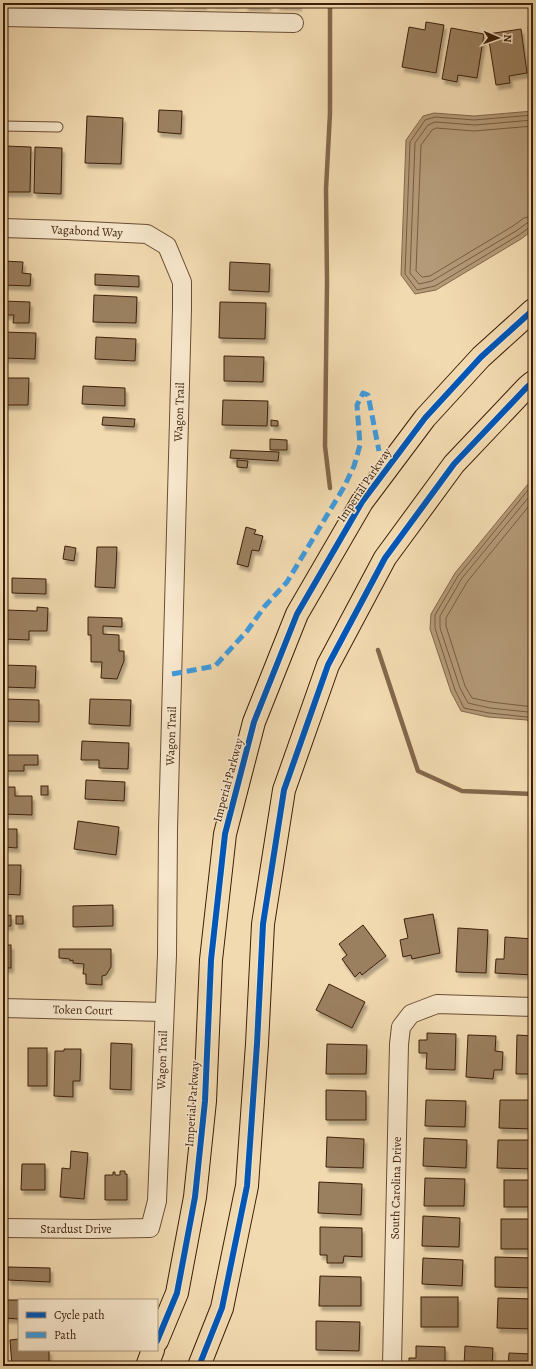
<svg xmlns="http://www.w3.org/2000/svg" width="536" height="1369" font-family="Alegreya,serif">
  <defs>
    <filter id="shadow"><feDropShadow dx="2.5" dy="4.5" stdDeviation="1" flood-color="#0004"/></filter>
  </defs>
  <rect width="100%" height="100%" fill="#f2dab0"/>
  <filter id="stains"><feTurbulence type="fractalNoise" baseFrequency=".005" numOctaves="4"/><feColorMatrix values="0 0 0 0 .2 0 0 0 0 .09 0 0 0 0 .02 0 0 0 .5 -.17"/></filter>
  <radialGradient id="worn" r=".72"><stop offset=".6" stop-color="#630" stop-opacity="0"/><stop offset="1" stop-color="#630" stop-opacity=".3"/></radialGradient>
  <g fill="#b49a78" stroke="#84684c">
    <path d="M533,111V230L521,239L436,290L415,294L401,275L406,140L423,116L434,113L474,116Z"/>
    <path d="M533,478V725L527,720L488,717L461,711L451,692L430,629L431,614L455,573Z"/>
  </g>
  <g fill="none" stroke-linecap="round" stroke-linejoin="round">
    <g stroke="#785c41" stroke-width="1">
      <path d="M533,115L474,120L435,117L425,120L410,142L405,274L417,290L435,286L519,235L530,227H533"/>
      <path d="M533,120L475,125L435,122L428,125L415,143L410,273L419,284L432,281L516,231L527,223L533,222"/>
      <path d="M533,126L474,131L436,128L432,130L421,145L416,271L422,277L430,276L513,226L524,218L533,216"/>
      <path d="M533,484L458,576L435,615V628L455,690L464,708L489,713L527,717L533,720"/>
      <path d="M533,492L462,578L440,616V628L460,688L468,703L490,708L528,712L533,714"/>
      <path d="M533,501L467,582L446,618V626L465,686L472,698L491,702L533,707"/>
    </g>
    <g stroke="#84684c" stroke-width="4.5">
      <path d="M330,488L325,446L327,282L326,189L330,113V3"/>
      <path d="M378,650L418,771L462,791L533,794"/>
    </g>
  </g>
  <g fill="#9b8060" stroke="#3c1e0a" filter="url(#shadow)">
    <path d="M147,3H170V4Z"/>
    <path d="M182,3H204V5L182,4Z"/>
    <path d="M213,3H235V4Z"/>
    <rect x="246" y="3" width="22" height="3"/>
    <path d="M277,3H299V6L277,5Z"/>
    <path d="M426,22L444,25L436,73L402,67L409,27L425,30Z"/>
    <path d="M533,25V45L528,27Z"/>
    <path d="M451,28L484,34L477,78L458,75L457,82L442,79Z"/>
    <path d="M521,29L527,73L509,76L510,83L496,85L488,34Z"/>
    <path d="M159,110L182,111L181,134L158,132Z"/>
    <path d="M87,116L123,118L121,164L85,163Z"/>
    <path d="M4,146L31,147L30,192H3Z"/>
    <path d="M35,147L62,148L61,194L34,193Z"/>
    <path d="M3,261L23,262L22,273L31,274L30,286L3,285Z"/>
    <path d="M230,262L270,264L269,292L229,290Z"/>
    <path d="M95,274L139,276V287L95,285Z"/>
    <path d="M94,295L137,297L136,323L93,322Z"/>
    <path d="M3,301L30,302L29,323H13L14,315H3Z"/>
    <path d="M220,302L266,303L265,339L219,338Z"/>
    <path d="M3,332L36,333L35,359L3,358Z"/>
    <path d="M96,337L136,339L135,361L95,359Z"/>
    <path d="M224,356L264,357L263,382L224,381Z"/>
    <path d="M3,371H5L4,378H29L28,405H3Z"/>
    <path d="M83,386L125,388V406L82,404Z"/>
    <path d="M223,400L268,401L267,426L222,425Z"/>
    <path d="M103,417L135,419L134,427L102,425Z"/>
    <path d="M271,420L278,421V426H271Z"/>
    <path d="M270,439L287,440V450H270Z"/>
    <path d="M231,450L279,452L278,461L230,458Z"/>
    <path d="M237,460L248,461L247,468L237,467Z"/>
    <path d="M246,527L256,530L254,534L263,536L259,551L252,550L248,567L237,564Z"/>
    <path d="M65,546L76,548L74,561L63,559Z"/>
    <path d="M97,547H117L115,588L95,587Z"/>
    <path d="M12,578L46,579V594L12,593Z"/>
    <path d="M37,607L48,608L47,631H29V640L3,639V622H5V610L37,611Z"/>
    <path d="M88,617L122,618V627L103,626V634L119,635V651H124V661L117,679L101,678L102,662H91V635H88Z"/>
    <path d="M3,665L36,666L35,688L3,687Z"/>
    <path d="M3,699L39,700V722L3,721Z"/>
    <path d="M90,699L131,700L130,726L89,724Z"/>
    <path d="M82,741L129,743L128,769L99,768V760H81Z"/>
    <path d="M3,755H38V765H24V771H3Z"/>
    <path d="M86,780L125,782L124,801L85,799Z"/>
    <rect x="41" y="786" width="7" height="9"/>
    <path d="M3,787H15V796H32V815L3,814Z"/>
    <path d="M78,821L119,827L116,855L74,849Z"/>
    <path d="M3,829H17V848L3,847Z"/>
    <path d="M3,865H21L20,895L3,894Z"/>
    <path d="M113,905V926L73,927V906Z"/>
    <path d="M433,914L440,953L412,959L411,955L403,957L400,940L408,938L404,919Z"/>
    <path d="M11,915V926H3V916Z"/>
    <rect x="16" y="916" width="7" height="8"/>
    <path d="M363,925L386,956L362,975L360,972L355,977L342,959L347,955L339,944Z"/>
    <path d="M458,928L488,930L486,973L456,972Z"/>
    <path d="M505,937L533,939V975L495,973L496,959H504Z"/>
    <rect x="3" y="945" width="8" height="23"/>
    <path d="M59,949H111V967L106,975L102,976V985L86,984V974H83L84,964L73,963V960L70,961V959L59,958Z"/>
    <path d="M329,984L365,1002L352,1028L316,1010Z"/>
    <path d="M427,1033L456,1034L455,1070L426,1069L427,1053H419V1040H427Z"/>
    <path d="M468,1035L496,1036L495,1051L503,1052L502,1070H494L493,1079L466,1077Z"/>
    <path d="M517,1035L533,1036V1074H516Z"/>
    <path d="M111,1043L132,1044L131,1090L110,1089Z"/>
    <path d="M327,1044L367,1045L366,1074H326Z"/>
    <rect x="28" y="1048" width="19" height="38"/>
    <path d="M64,1049H81L80,1081H73V1097L54,1096L55,1051H64Z"/>
    <path d="M326,1090L366,1091V1120H326Z"/>
    <path d="M426,1100L466,1101L465,1127L425,1126Z"/>
    <path d="M500,1100H533V1129L499,1128Z"/>
    <path d="M327,1137L364,1139L363,1168L326,1167Z"/>
    <path d="M424,1138L467,1140L466,1168L423,1166Z"/>
    <path d="M498,1140H533V1169L497,1168Z"/>
    <path d="M71,1151L88,1153L84,1199L60,1197L62,1168L70,1169Z"/>
    <path d="M22,1164H45V1190H21Z"/>
    <path d="M120,1171H125V1174H127V1200H105V1175H113V1172H115V1175H120Z"/>
    <path d="M425,1178L465,1179L464,1206H424Z"/>
    <rect x="504" y="1180" width="29" height="27"/>
    <path d="M319,1182L362,1184L361,1215L318,1213Z"/>
    <path d="M423,1216L460,1218L459,1247L422,1246Z"/>
    <rect x="501" y="1219" width="32" height="30"/>
    <path d="M320,1227L362,1228V1257L344,1256L343,1263H327V1255H320Z"/>
    <path d="M495,1257L533,1258V1288L495,1287Z"/>
    <path d="M423,1258L463,1260L462,1286L422,1284Z"/>
    <path d="M8,1267L50,1268V1282L8,1280Z"/>
    <path d="M320,1276L361,1277V1306H319Z"/>
    <rect x="421" y="1297" width="37" height="30"/>
    <path d="M498,1298L533,1299V1329L497,1328Z"/>
    <path d="M4,1300H19V1319L4,1318Z"/>
    <path d="M316,1321L360,1322L359,1351L316,1350Z"/>
    <path d="M19,1339V1350H49V1366H12L10,1340Z"/>
    <path d="M416,1346L445,1347V1366H409V1358H416Z"/>
    <path d="M465,1346L493,1348L492,1366H464Z"/>
    <path d="M509,1353L533,1354V1366H508Z"/>
  </g>
  <g fill="none" stroke-linecap="round" stroke-linejoin="round">
    <defs>
      <path id="service" d="M3,126L58,127"/>
      <g id="minor">
        <path d="M3,17L294,23"/>
        <path id="s1" d="M3,228L67,230L147,234L167,246L182,282V309L168,829L167,955L157,1201L150,1228L91,1229L3,1228"/>
        <path id="s2" d="M3,1008L164,1012"/>
        <path id="s3" d="M392,1366L399,1044L401,1027L411,1014L437,1004L533,1007"/>
      </g>
      <g id="primary">
        <path d="M157,1341L177,1293L195,1197L205,1101L211,960L225,834L254,722L297,614L362,502L425,418L481,357L533,310"/>
        <path d="M147,1366L153,1350"/>
        <path d="M199,1366L222,1308L247,1186L257,1044L263,924L284,790L328,665L385,558L454,464L527,387L533,382"/>
      </g>
    </defs>
    <use href="#service" stroke="#6a4d34" stroke-width="11"/>
    <use href="#minor" stroke="#6a4d34" stroke-width="20"/>
    <use href="#primary" stroke="#3c1e0a" stroke-width="24"/>
    <use href="#service" stroke="#f7e7cc" stroke-width="9"/>
    <use href="#minor" stroke="#f7e7cc" stroke-width="18"/>
    <use href="#primary" stroke="#f2dab0" stroke-width="22"/>
    <path stroke="#3f9bde" stroke-width="5" stroke-dasharray="10 5" stroke-linecap="butt" d="M172,674L215,666L247,631L265,606L287,582L344,487L354,466L360,445L357,405L363,393L368,395L379,451"/>
    <defs>
      <g id="cycleway">
        <path d="M157,1341L177,1293L195,1197L205,1101L211,960L225,834L254,722L297,614L362,502L425,418L481,357L533,310"/>
        <path d="M199,1366L222,1308L247,1186L257,1044L263,924L284,790L328,665L385,558L454,464L527,387L533,382"/>
      </g>
    </defs>
    <use href="#cycleway" stroke="#f7e7cc" stroke-width="8"/>
    <use href="#cycleway" stroke="#0057b8" stroke-width="6"/>
  </g>
  <g text-anchor="middle" dominant-baseline="central" stroke-width="3" stroke-linejoin="round" paint-order="stroke">
    <g font-size="12" fill="#3c1e0a" stroke="#f7e7cc">
      <text stroke="none"><textPath href="#s1" startOffset="84">Vagabond Way</textPath></text>
      <text transform="translate(179 412) rotate(-88)">Wagon Trail</text>
      <text transform="translate(364 485) rotate(-56)">Imperial Parkway</text>
      <text transform="translate(171 736) rotate(-88)">Wagon Trail</text>
      <text transform="translate(228 780) rotate(-75)">Imperial Parkway</text>
      <text stroke="none"><textPath href="#s2" startOffset="80">Token Court</textPath></text>
      <text transform="translate(162 1060) rotate(-88)">Wagon Trail</text>
      <text transform="translate(192 1104) rotate(-86)">Imperial Parkway</text>
      <text stroke="none"><textPath href="#s3" startOffset="178">South Carolina Drive</textPath></text>
      <text x="76" y="1229">Stardust Drive</text>
    </g>
  </g>
  <rect width="536" height="1369" fill="none" stroke="#f2dab0" stroke-width="16"/>
  <rect x="4" y="4" width="528" height="1361" fill="none" stroke="#3c1e0a" stroke-width="2"/>
  <rect x="8" y="8" width="520" height="1353" fill="none" stroke="#3c1e0a"/>
  <rect x="18" y="1299" width="140" height="52" fill="#f7e7cc" stroke="#ac977e"/>
  <rect x="26" y="1312" width="20" height="6" fill="#0057b8" stroke="#ac977e"/>
  <text x="54" y="1319" font-size="12" fill="#3c1e0a">Cycle path</text>
  <rect x="26" y="1332" width="20" height="6" fill="#3f9bde" stroke="#ac977e"/>
  <text x="54" y="1339" font-size="12" fill="#3c1e0a">Path</text>
  <g transform="translate(498 38) rotate(92)" stroke="#f7e7cc" stroke-width="3" paint-order="stroke">
  <path d="M0-3L7 15L0 10L-7 15Z" fill="#3c1e0a"/>
  <text y="-6" font-size="11" font-weight="bold" text-anchor="middle" fill="#3c1e0a">N</text>
  </g>
  <rect width="100%" height="100%" filter="url(#stains)"/>
  <rect width="100%" height="100%" fill="url(#worn)"/>
</svg>
